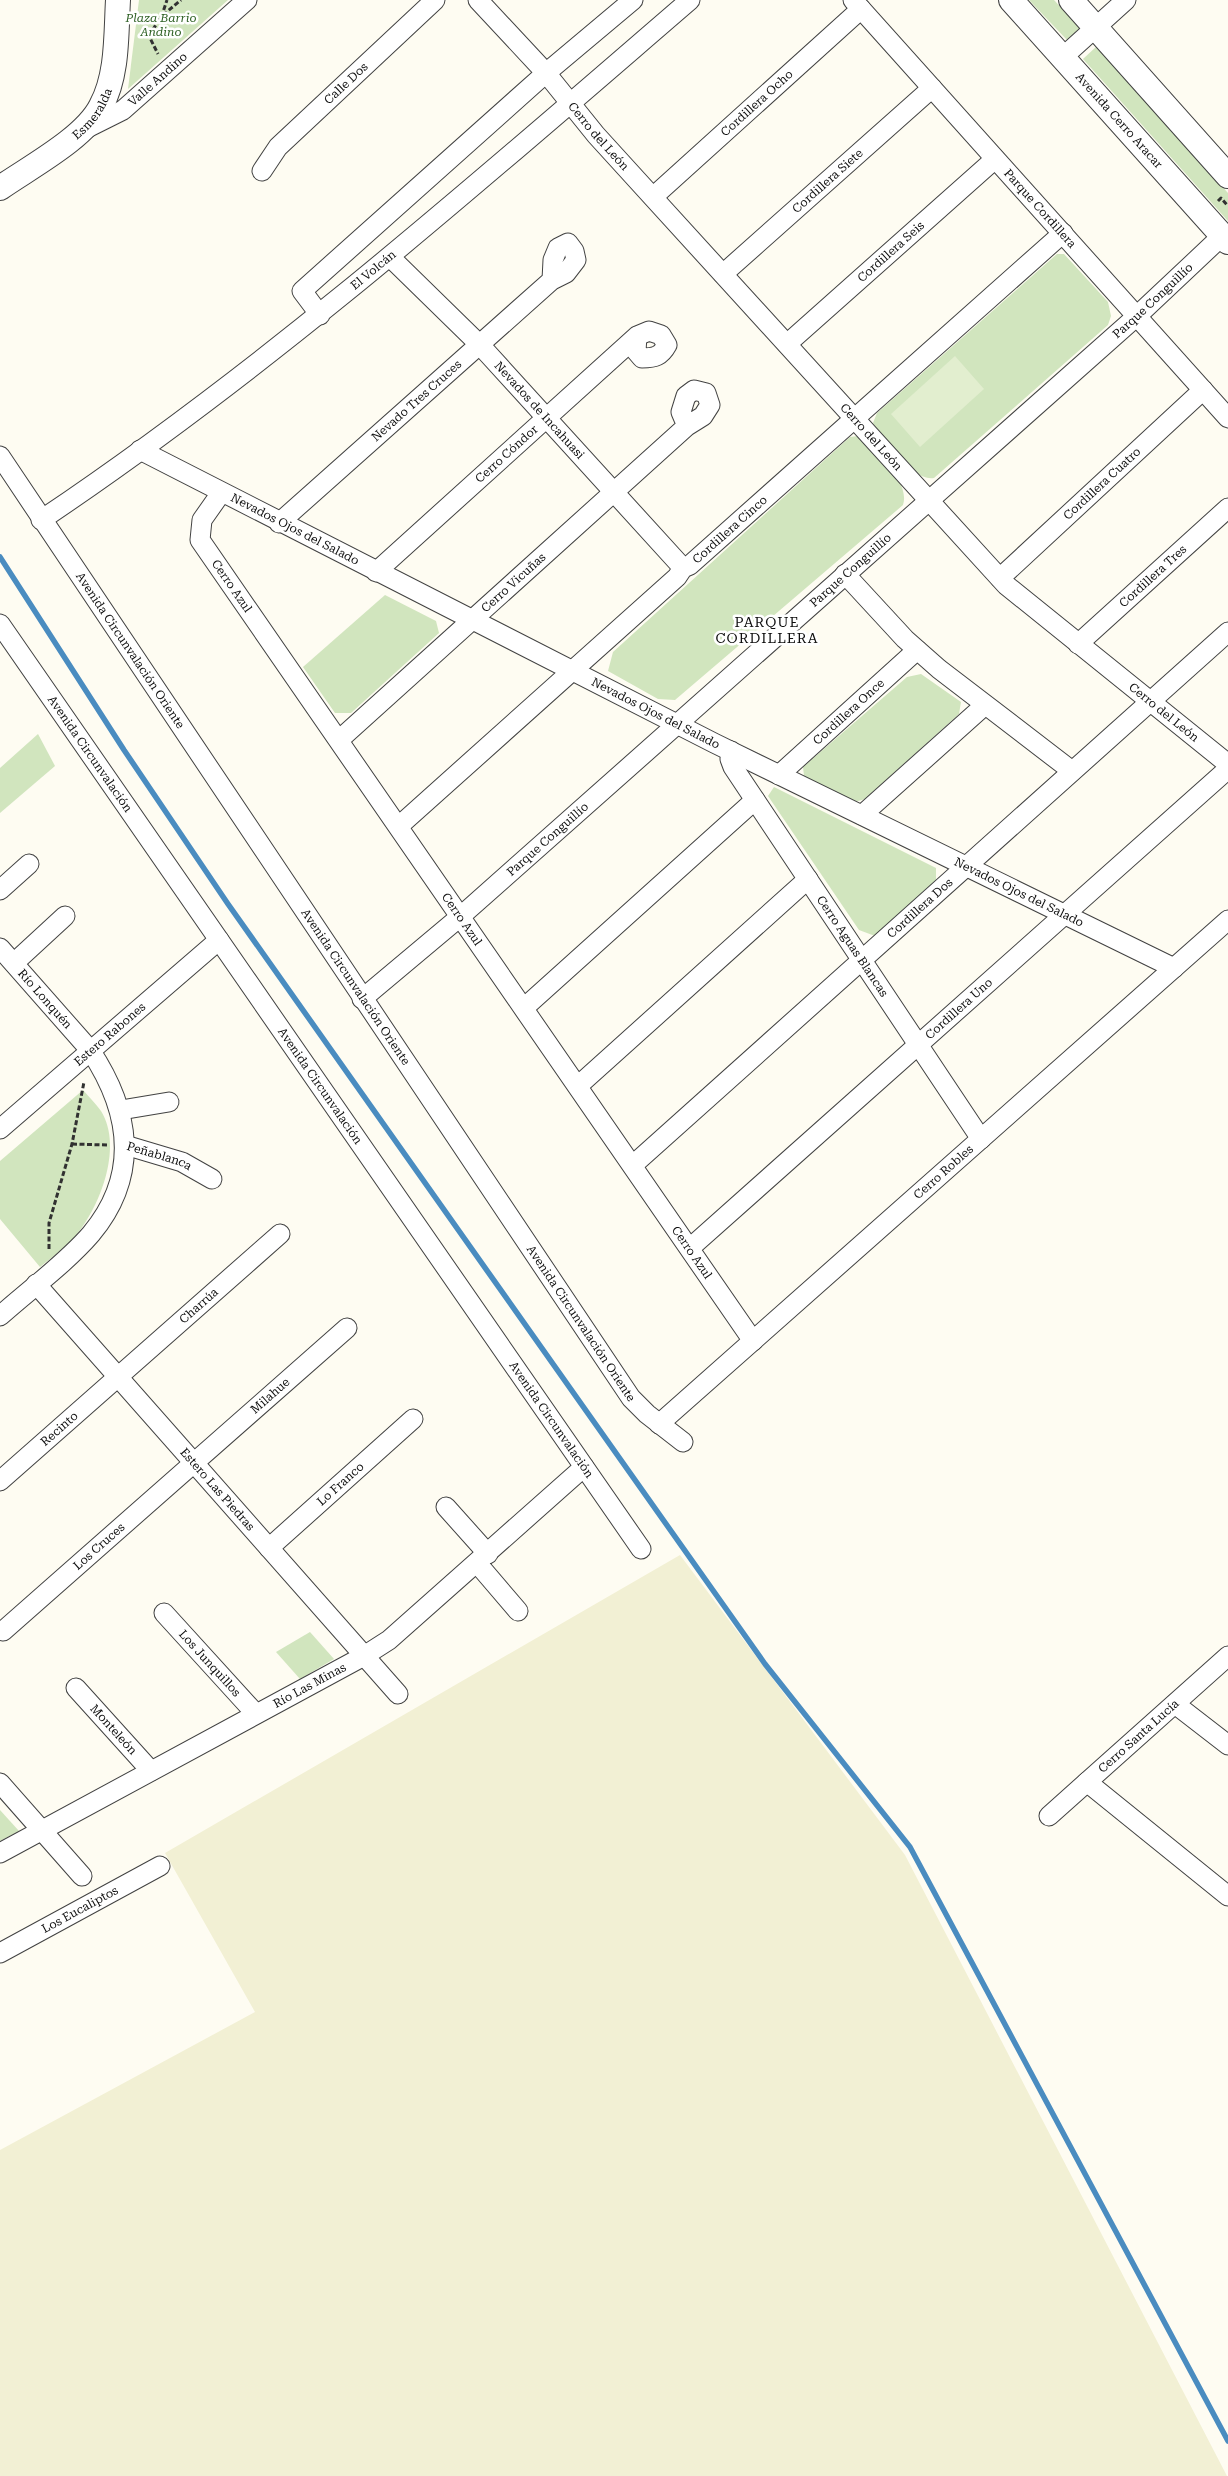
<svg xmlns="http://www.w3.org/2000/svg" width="1228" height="2476" font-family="'Roboto Serif',serif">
  <rect width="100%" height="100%" fill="#fefcf2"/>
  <path fill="#f2f0d4" d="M680,1555L905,1855L1227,2476H0V2150L255,2012L165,1853Z"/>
  <g fill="#d1e5be">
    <path d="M139,0H228L128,89Z"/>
    <path d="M1029,0H1054L1080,28L1067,40Z"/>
    <path d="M1097,46L1228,193V221L1083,59Z"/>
    <path d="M1057,254H1064L1108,302L1111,316L1108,325L934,478C913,482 883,441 873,423L877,413Z"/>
    <path d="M858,436C873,453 911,480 903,505L675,700L658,699L608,671L613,652L850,437Z"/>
    <path d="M385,595L436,621L439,633L351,713H335L303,667Z"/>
    <path d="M921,674L961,702L959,714L865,799L855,802L804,776L803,767L907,677Z"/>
    <path d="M38,734L55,766L0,813V768Z"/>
    <path d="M774,787L936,868V880L875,936L859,930L768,796Z"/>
    <path d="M83,1090C89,1097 96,1104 101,1111C124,1148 99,1210 73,1239C63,1249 51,1258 40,1267L0,1219V1161Z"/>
    <path d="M310,1632L334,1659L300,1679L276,1652Z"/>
    <path d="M0,1810L19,1831L0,1841Z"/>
  </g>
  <path fill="#e2eecf" d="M955,356L984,389L920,447L891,414Z"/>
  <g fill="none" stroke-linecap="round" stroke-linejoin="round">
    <path stroke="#4a8cc0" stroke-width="5.5" d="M0,557L124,750L228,904L765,1664L910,1847L1228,2441"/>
    <defs>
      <g id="minor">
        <path id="s1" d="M478,0L546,73L596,135L1006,585L1228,764"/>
        <path id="s2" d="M853,0L1228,418"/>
        <path d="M1063,57L1126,0"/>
        <path id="s3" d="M85,129L123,110L247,0"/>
        <path id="s4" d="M262,171L278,147L435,0"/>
        <path id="s5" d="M653,197L861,9"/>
        <path id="s6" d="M390,257L480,345L683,568"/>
        <path id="s7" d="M723,274L932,88"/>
        <path d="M320,315L302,291L546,73L633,0"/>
        <path id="s8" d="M787,344L995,159"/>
        <path id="s9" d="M140,450L714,743L1174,968"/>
        <path id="s10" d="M0,456L631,1398L647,1414L683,1442"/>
        <path id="s11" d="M221,493L202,520L200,540L753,1341"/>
        <path id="s12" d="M41,520C272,365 480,181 690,0"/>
        <path id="s13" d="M279,523L552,280L566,273L576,260L574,251L568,243L558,248L553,260L552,280"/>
        <path id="s14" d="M376,572L637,336L649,331L661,335L667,345C661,356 655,358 642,358L636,351L637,336"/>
        <path d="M845,574L905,639L939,669L1072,771"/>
        <path id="s15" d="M1000,578L1203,390"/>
        <path id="s16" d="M0,624L641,1549"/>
        <path id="s17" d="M1078,644L1228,508"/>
        <path id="s18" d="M339,740L687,426L703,416L710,405L706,393L694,390L686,396L681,412L687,426"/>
        <path id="s19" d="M731,751L730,759L733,767L981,1139"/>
        <path id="s20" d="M779,775L917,650"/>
        <path d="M862,815L985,705"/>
        <path id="s21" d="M399,826L677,577L683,568L690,565L1063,233"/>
        <path d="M0,890L29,864"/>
        <path id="s22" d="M0,948L90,1050C130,1110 141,1174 91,1234C66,1263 29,1290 0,1316"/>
        <path d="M14,963L65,916"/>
        <path id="s23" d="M362,999L461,916L1137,316L1222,236"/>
        <path d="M525,1007L755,800"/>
        <path d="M579,1085L808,879"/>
        <path d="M121,1110L169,1102"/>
        <path id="s24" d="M0,1129L219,940"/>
        <path id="s25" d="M125,1145L182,1162L212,1179"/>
        <path id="s26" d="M633,1165L1228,632"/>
        <path id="s27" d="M690,1248L1228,769"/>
        <path id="s28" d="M36,1284L398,1694"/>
        <path id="s29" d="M659,1424L1228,920"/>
        <path id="s30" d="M0,1481L280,1234"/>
        <path d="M446,1507L488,1554"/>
        <path id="s31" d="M269,1548L413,1419"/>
        <path d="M477,1563L518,1611"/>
        <path id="s32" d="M164,1613L256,1714"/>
        <path id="s33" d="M3,1631L347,1328"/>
        <path id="s34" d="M76,1688L151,1771"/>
        <path d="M1175,1704L1228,1745"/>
        <path d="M1087,1782L1228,1896"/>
        <path d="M0,1783L82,1876"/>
        <path id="s35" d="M1049,1816L1228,1656"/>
        <path id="s36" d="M0,1853L364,1656L389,1640L584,1467"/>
        <path id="s37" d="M0,1953L160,1866"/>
      </g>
      <g id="tertiary">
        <path id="s38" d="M1011,0L1228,242"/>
        <path d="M1071,0L1228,176"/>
        <path id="s39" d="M0,188C30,167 85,138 101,106C118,75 116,34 118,0"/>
      </g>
    </defs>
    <use href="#minor" stroke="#424242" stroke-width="21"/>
    <use href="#tertiary" stroke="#424242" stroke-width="26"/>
    <g stroke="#313131" stroke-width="3" stroke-dasharray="5 2.5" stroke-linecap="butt">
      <path d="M163,15L181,0"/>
      <path d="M138,36H149L158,54"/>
      <path d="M149,36L162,15L167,0"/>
      <path d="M1218,201L1221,198L1228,206"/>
      <path d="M72,1144L107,1145"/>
      <path d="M49,1249V1223L72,1144L84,1082"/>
    </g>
    <use href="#minor" stroke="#fff" stroke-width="19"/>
    <use href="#tertiary" stroke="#fff" stroke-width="24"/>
  </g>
  <g text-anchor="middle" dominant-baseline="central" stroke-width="5" stroke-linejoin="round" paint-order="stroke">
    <g font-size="12" font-style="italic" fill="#2f6125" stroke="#fff">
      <text x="161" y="18">Plaza Barrio<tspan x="161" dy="14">Andino</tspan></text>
    </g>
    <g font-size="12" fill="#0f0f0f" stroke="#fff">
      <text stroke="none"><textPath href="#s3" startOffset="89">Valle Andino</textPath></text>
      <text stroke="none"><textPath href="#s4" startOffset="122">Calle Dos</textPath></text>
      <text stroke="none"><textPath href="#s5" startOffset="140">Cordillera Ocho</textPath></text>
      <text stroke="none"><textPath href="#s39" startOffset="120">Esmeralda</textPath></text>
      <text stroke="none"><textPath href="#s38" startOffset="162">Avenida Cerro Aracar</textPath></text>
      <text stroke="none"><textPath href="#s1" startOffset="182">Cerro del León</textPath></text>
      <text stroke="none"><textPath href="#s7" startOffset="140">Cordillera Siete</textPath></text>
      <text stroke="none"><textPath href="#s2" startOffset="280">Parque Cordillera</textPath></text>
      <text stroke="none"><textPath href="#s8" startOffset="139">Cordillera Seis</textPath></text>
      <text stroke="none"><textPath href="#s12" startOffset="416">El Volcán</textPath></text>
      <text stroke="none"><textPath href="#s23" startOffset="1055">Parque Conguillío</textPath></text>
      <text stroke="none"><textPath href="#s13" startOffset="184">Nevado Tres Cruces</textPath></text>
      <text stroke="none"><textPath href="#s6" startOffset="214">Nevados de Incahuasi</textPath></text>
      <text stroke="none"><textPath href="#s1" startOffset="588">Cerro del León</textPath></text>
      <text stroke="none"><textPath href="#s14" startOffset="176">Cerro Cóndor</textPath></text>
      <text stroke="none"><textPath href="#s15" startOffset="139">Cordillera Cuatro</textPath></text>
      <text stroke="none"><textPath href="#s21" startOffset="445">Cordillera Cinco</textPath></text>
      <text stroke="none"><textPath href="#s9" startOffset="174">Nevados Ojos del Salado</textPath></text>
      <text stroke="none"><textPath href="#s23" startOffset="650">Parque Conguillío</textPath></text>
      <text stroke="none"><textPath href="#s17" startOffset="101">Cordillera Tres</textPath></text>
      <text stroke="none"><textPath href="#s18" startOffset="235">Cerro Vicuñas</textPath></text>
      <text stroke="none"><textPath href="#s11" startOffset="109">Cerro Azul</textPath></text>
      <text stroke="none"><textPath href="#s10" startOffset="234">Avenida Circunvalación Oriente</textPath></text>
      <text stroke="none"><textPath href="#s9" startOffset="579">Nevados Ojos del Salado</textPath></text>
      <text stroke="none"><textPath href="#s20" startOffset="94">Cordillera Once</textPath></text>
      <text stroke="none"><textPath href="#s1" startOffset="991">Cerro del León</textPath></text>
      <text stroke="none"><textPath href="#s16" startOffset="158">Avenida Circunvalación</textPath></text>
      <text stroke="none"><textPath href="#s23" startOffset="245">Parque Conguillío</textPath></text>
      <text stroke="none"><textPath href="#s9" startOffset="984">Nevados Ojos del Salado</textPath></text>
      <text stroke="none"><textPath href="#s26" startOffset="385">Cordillera Dos</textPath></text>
      <text stroke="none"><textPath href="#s11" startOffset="514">Cerro Azul</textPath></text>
      <text stroke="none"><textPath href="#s19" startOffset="232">Cerro Aguas Blancas</textPath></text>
      <text stroke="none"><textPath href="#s10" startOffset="639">Avenida Circunvalación Oriente</textPath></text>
      <text stroke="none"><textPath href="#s22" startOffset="68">Río Lonquén</textPath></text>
      <text stroke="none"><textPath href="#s27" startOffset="360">Cordillera Uno</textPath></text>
      <text stroke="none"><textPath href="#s24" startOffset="145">Estero Rabones</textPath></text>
      <text stroke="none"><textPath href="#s16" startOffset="562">Avenida Circunvalación</textPath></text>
      <text stroke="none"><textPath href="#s25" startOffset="36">Peñablanca</textPath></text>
      <text stroke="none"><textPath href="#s29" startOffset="380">Cerro Robles</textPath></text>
      <text stroke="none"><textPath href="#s11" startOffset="919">Cerro Azul</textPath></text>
      <text stroke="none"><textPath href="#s30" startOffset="265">Charrúa</textPath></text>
      <text stroke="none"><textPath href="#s10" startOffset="1044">Avenida Circunvalación Oriente</textPath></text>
      <text stroke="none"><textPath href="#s33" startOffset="356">Milahue</textPath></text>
      <text stroke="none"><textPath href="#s16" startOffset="968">Avenida Circunvalación</textPath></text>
      <text stroke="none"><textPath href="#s30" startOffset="79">Recinto</textPath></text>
      <text stroke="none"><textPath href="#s31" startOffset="96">Lo Franco</textPath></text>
      <text stroke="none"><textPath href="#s28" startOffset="274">Estero Las Piedras</textPath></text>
      <text stroke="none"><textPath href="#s33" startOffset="128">Los Cruces</textPath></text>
      <text stroke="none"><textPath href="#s32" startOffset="68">Los Junquillos</textPath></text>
      <text stroke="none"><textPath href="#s36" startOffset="352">Río Las Minas</textPath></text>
      <text stroke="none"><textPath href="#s34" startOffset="56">Monteleón</textPath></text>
      <text stroke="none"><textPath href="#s35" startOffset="120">Cerro Santa Lucía</textPath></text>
      <text stroke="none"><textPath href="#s37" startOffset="91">Los Eucaliptos</textPath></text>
    </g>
    <g font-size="14" letter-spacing="1" fill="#0f0f0f" stroke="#fff">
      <text x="767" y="622">PARQUE<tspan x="767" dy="16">CORDILLERA</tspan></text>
    </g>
  </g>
</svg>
